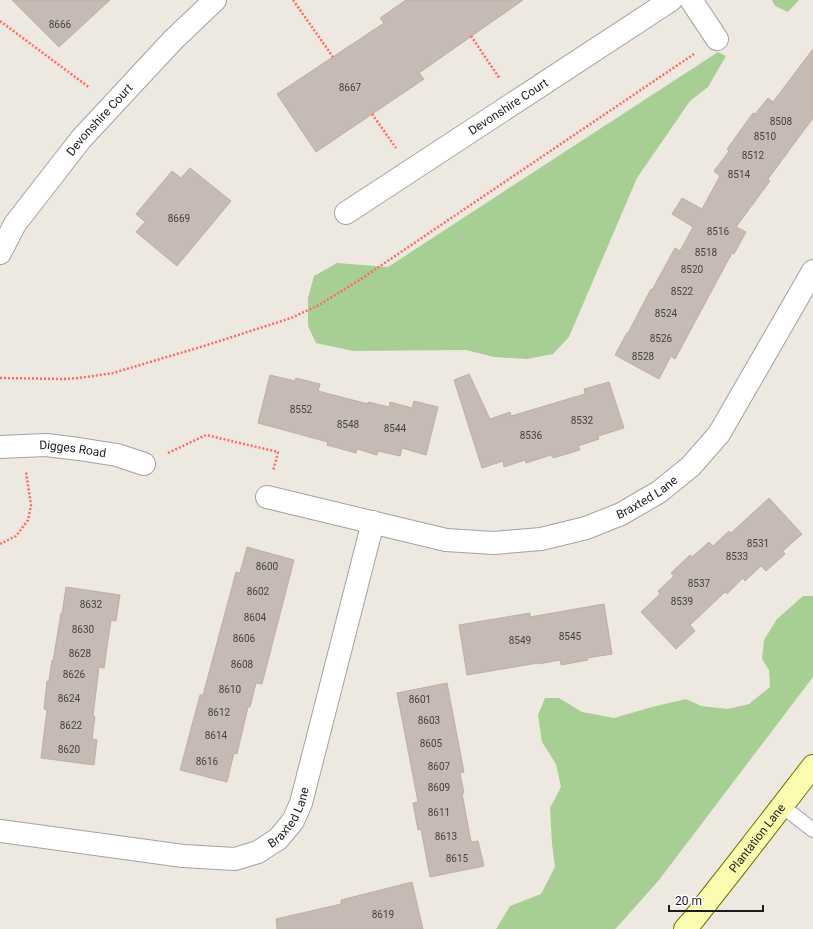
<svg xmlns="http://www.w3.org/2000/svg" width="813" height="929" font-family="Roboto,sans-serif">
  <rect width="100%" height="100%" fill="#eee9e0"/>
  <g fill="#a7cf93">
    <path d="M772,0H799L788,12L775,6Z"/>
    <path d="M718,52L726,56L708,87L690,101L637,178L569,337L553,354L527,359L494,357L466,350L353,351L316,343L308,326V298L314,276L337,263L388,267Z"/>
    <path d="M803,596H813V677L659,880L620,924L615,929H496L510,906L541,894L555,867L552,844L550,808L561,787L556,764L542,742L538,715L545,698H559L582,712L614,718L652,707L686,699L701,706L728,709L749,704L770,687L769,670L762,659L764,640L777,619Z"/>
  </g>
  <g fill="#c5bab4" stroke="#c0aea2">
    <path d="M12,0H110L59,47Z"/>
    <path d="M406,0H523L419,73L424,79L316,152L277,94L384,23L380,18Z"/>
    <path d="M813,49V118L768,179L770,181L736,227L746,232L734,254L732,253L675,359L671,356L659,379L615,355L627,333H628L651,289L652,290L675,248L680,251L693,227L672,214L682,198L702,209L720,176L714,171L729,151L727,149L753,113L755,114L768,98L773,102Z"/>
    <path d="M190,168L231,201L177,266L136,232L145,222L136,214L172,171L181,178Z"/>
    <path d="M469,374L490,419L510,412L511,416L585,394L584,389L609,382L624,428L598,436L599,439L578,446L580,450L553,458L551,455L526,463L525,460L504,467L503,461L482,468L454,380Z"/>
    <path d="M270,375L295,381L296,378L320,384L318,391L368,404V402L389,407L390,402L412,408L414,401L438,407L426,455L402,448L400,456L378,451L377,455L357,449L356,453L327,445L328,442L258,423Z"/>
    <path d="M769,498L802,534L783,551L785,554L766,571L761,566L745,581L743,578L727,594L725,592L690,625L695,631L676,649L641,612L660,594L658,591L674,576L671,573L690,555L692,557L709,542L713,546L729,531L731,533Z"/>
    <path d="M247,547L294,560L262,684L256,683L250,707H248L237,754L234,753L227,782L180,770L200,695H203L236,572L240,573Z"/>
    <path d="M66,587L120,595L116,621L111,620L104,668L99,667L93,716L95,717L92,739L97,740L94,765L41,758L47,710L44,709L47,681H49L52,660L53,661L61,613L62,614Z"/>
    <path d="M604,604L612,654L587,658L588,660L561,665L560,660L538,664V663L467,675L459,625L530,613V617Z"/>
    <path d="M447,683L464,772L460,773L464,793H462L471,842L478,841L484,866L430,877L421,829L418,830L413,803L418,802L397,693Z"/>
    <path d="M412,882L423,929H277L276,919L341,904V900Z"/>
  </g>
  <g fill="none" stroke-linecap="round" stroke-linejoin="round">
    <defs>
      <path id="lane" d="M782,806L813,830"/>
      <g id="street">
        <path d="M691,0L717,39"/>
        <path id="s1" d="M346,213L671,0"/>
        <path id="s2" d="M0,253L15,224L81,139L173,40L215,0"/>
        <path id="s3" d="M0,447L46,445L79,449L117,455L144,464"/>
        <path id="s4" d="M267,497L446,540L494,543L541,539L586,528L621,514L659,492L691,466L719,434L813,271"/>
        <path id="s5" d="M0,831L183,856L235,859L258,852L278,839L293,821L301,803L373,522"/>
      </g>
      <g id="secondary">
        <path id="s6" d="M685,929L693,920L734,868L813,766"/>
      </g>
    </defs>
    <use href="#lane" stroke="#a2a2a2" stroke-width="16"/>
    <use href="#street" stroke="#a2a2a2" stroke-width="24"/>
    <use href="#secondary" stroke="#6d7400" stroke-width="24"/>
    <g stroke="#ff6960" stroke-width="2.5" stroke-dasharray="2 2" stroke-linecap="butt">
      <path d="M293,0L333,57"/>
      <path d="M0,21L90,88"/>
      <path d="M471,36L500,79"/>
      <path d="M372,114L396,148"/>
      <path d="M0,378L64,379L79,378L113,373L204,346L291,318L319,305L361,279L694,54"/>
      <path d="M168,453L206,435L278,452L273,471"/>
      <path d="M0,544L16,536L28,520L31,505L26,472"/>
    </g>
    <use href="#lane" stroke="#fff" stroke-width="14"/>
    <use href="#street" stroke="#fff" stroke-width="22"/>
    <use href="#secondary" stroke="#fbfcb0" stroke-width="22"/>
  </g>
  <g text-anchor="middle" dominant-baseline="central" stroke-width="3.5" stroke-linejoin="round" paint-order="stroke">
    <g font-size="10" fill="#464341">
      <text x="60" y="24">8666</text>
      <text x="350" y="87">8667</text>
      <text x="781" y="121">8508</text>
      <text x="765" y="136">8510</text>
      <text x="753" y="155">8512</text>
      <text x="739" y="174">8514</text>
      <text x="179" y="218">8669</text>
      <text x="718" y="231">8516</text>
      <text x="706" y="252">8518</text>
      <text x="692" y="269">8520</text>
      <text x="682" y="291">8522</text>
      <text x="666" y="313">8524</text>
      <text x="661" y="338">8526</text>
      <text x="643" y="356">8528</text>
      <text x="301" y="409">8552</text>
      <text x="582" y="420">8532</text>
      <text x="348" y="424">8548</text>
      <text x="395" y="428">8544</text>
      <text x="531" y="435">8536</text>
      <text x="758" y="543">8531</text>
      <text x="737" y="556">8533</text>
      <text x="267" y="566">8600</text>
      <text x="699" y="583">8537</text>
      <text x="258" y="591">8602</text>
      <text x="682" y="601">8539</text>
      <text x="91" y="604">8632</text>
      <text x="255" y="617">8604</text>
      <text x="83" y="629">8630</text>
      <text x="570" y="636">8545</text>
      <text x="244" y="638">8606</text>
      <text x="520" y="640">8549</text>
      <text x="80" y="653">8628</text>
      <text x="242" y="664">8608</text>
      <text x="74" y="674">8626</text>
      <text x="230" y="689">8610</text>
      <text x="69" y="698">8624</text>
      <text x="420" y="699">8601</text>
      <text x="219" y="712">8612</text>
      <text x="429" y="720">8603</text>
      <text x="71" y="725">8622</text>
      <text x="216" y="735">8614</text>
      <text x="431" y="743">8605</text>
      <text x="69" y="749">8620</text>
      <text x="207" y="761">8616</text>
      <text x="439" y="766">8607</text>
      <text x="439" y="787">8609</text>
      <text x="439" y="812">8611</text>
      <text x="446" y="836">8613</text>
      <text x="457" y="858">8615</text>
      <text x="383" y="914">8619</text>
    </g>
    <g font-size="12" fill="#1b1b1b" stroke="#fff">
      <text stroke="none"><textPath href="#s1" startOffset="194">Devonshire Court</textPath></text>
      <text stroke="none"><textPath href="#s2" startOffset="167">Devonshire Court</textPath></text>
      <text stroke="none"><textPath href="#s3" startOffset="73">Digges Road</textPath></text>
      <text stroke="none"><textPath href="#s4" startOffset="394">Braxted Lane</textPath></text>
      <text stroke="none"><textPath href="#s5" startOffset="309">Braxted Lane</textPath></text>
      <text stroke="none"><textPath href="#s6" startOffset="116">Plantation Lane</textPath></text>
    </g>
  </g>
  <path d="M669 905v6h94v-6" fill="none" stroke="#1b1b1b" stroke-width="2"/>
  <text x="675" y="905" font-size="12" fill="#1b1b1b" stroke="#ffffff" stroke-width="3" paint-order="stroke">20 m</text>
</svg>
